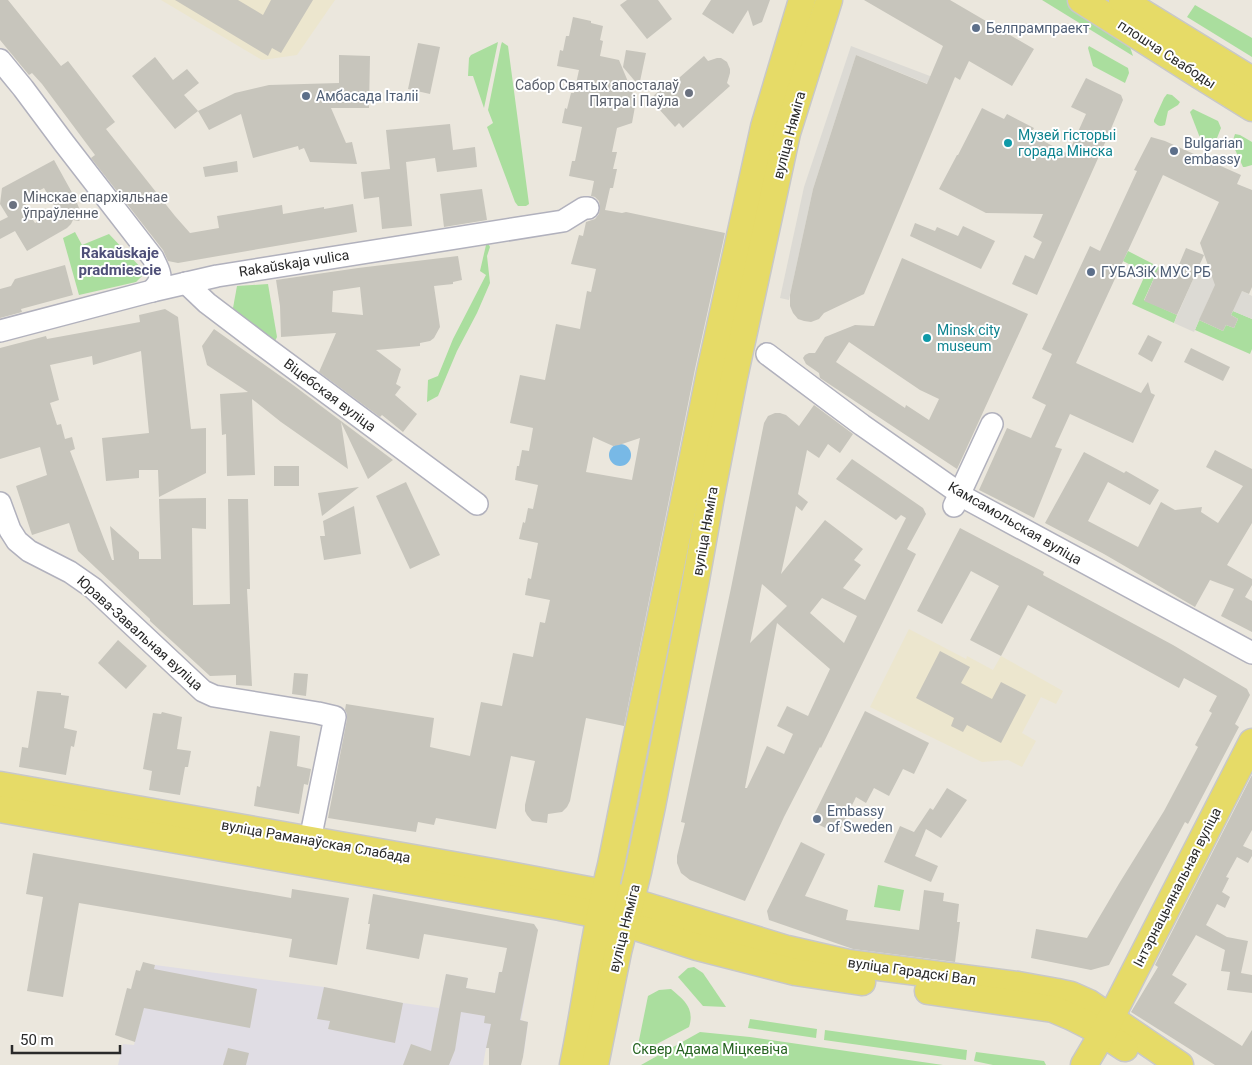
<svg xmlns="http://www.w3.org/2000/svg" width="1252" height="1065" font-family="Roboto,sans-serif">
  <rect width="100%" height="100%" fill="#ebe7dd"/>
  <path fill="#e0dde4" d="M155,965L324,987L403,1003L439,1008L446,974L468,978L466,988L495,993L499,972L530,969L521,1020L528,1022L524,1053L486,1048L483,1065H118L123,1044L134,1045Z"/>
  <g fill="#ece6ce">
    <path d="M161,0H335L297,55L262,60Z"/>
    <path d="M909,629L966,659L967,656L993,670L1001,656L1063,691L1056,704L1041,697L1022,733L1036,741L1022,767L1008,760L982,762L870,707Z"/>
  </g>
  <g fill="#aade9e">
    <path d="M1042,0H1072L1128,41L1133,56Z"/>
    <path d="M1195,5L1252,38V57L1187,17Z"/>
    <path d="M498,42L484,108L473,76H468L469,58L471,55Z"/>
    <path d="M502,42L508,46L529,204L526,206H518L515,202L487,127L493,123L488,110L501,45Z"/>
    <path d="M1089,46L1128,68L1129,73L1125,83L1093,66L1088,48Z"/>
    <path d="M1167,94L1172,95L1180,102L1178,105L1168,111L1165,125C1160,127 1158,126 1154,122V120L1164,98Z"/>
    <path d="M1193,109L1218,121L1221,128L1217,138L1206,143H1202L1190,112Z"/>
    <path d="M1235,134L1240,135L1252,142V165L1245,167H1243L1232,143Z"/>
    <path d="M75,232L82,245L109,234L144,271L142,276L136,282L79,295L63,238Z"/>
    <path d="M486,245H489L490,247L487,256L490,283L477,313L457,351L438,396L427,402L428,380L438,376L453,339L486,275L480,271Z"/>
    <path d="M1128,251L1159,267L1144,300L1177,315L1174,323L1132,304L1146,273L1123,261Z"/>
    <path d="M268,284L277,337L274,343L233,308L237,286Z"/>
    <path d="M1233,311L1252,319V349L1250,354L1195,330L1199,320L1223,331L1226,325L1234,328L1238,319L1231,315Z"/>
    <path d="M878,885L904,890L900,911L874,907Z"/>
    <path d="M694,967L703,973L726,1007L703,1006L678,977L688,968Z"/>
    <path d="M671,989C684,1000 695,1008 689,1027L636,1055L648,996L659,990Z"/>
    <path d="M750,1019L817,1029L816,1038L748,1028Z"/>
    <path d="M825,1030L967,1050L966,1060L824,1040Z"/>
    <path d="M700,1032L750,1037L943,1065H641Z"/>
    <path d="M976,1052L1044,1061L1046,1065H993L974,1061Z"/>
  </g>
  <g fill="#dcdad4">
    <path d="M851,46L951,84L948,92L856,55L813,189L789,300L780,298L804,187Z"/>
    <path d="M1198,268L1252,296V319L1233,311L1210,296L1194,332L1174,323Z"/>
  </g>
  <circle fill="#78b9e6" cx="620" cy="455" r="11"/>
  <g fill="#c7c5bc" fill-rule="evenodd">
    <path d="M0,0H8L61,66L68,61L115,122L106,129L175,216L190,233L219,228L217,216L282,205L283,214L324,207V209L353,204L357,232L178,263L168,261L163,250L91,158L95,155L42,84L32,73L29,75L0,40Z"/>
    <path d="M175,0H238L263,15L271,0H313L281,53L272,48L268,56Z"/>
    <path d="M627,0H658L672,19L647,39L620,5Z"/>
    <path d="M711,0H770L762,22L753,26L748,10L733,34L702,14Z"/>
    <path d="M864,0H950L1034,49L1012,86L969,61L960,80L955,77L864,294L824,313L819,319L811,322L804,321L798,319L793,313L790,306V295L813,189L856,55L927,84L943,46Z"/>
    <path d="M573,17L591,21V23L603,26L600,40L603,41L600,56L619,60L636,101L632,123L617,128L612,152H617L613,169H617L613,188H610L605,210L622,213L626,212L725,233L695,369L624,726L586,718L570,801L567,807L562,812L548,814L547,823L532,821L527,815L525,811V805L535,761L511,756L496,829L436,818L434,825L418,822L416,832L328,818L347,719V714L345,710L346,704L434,718L430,747L470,756L481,702L502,706L513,653L533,657L540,622L545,623L550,600L525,595L528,578L531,579L538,543L519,539L523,522L525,523L528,508L533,509L538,485L515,480L517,466H519L522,450L529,451L533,428L510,423L520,375L545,380L556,324L580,329L587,291L591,292L596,269L571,264L579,235L583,236L586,222L595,219L599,214L600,208L599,201L595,197L591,196L594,181L569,176L572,161H575L582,127L562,123L565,108L567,109L571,93H574L579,70L557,66L560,50L563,51L566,36H569ZM593,437L613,446L619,445L640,438L632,480L586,472Z"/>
    <path d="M418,43L440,47L430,94L408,89Z"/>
    <path d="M626,50L646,53L639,86L623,67Z"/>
    <path d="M339,55L370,56L369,108H331L346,143L352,142L357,164L310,162L304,148L299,150L298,146L253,158L241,114L209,130L198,111L235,93L269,85L339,83Z"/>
    <path d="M704,56L708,61L717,58H721L727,62L730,69V73L727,83L730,86L683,128L679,123L675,127L650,99L661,89L663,92Z"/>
    <path d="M155,57L173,80L187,69L199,83L184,95L198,111L175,129L132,76Z"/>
    <path d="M1086,78L1121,95L1123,100L1108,136L1037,295L1012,284L1025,255L1034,259L1042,242L1033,237L1043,214L986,213L939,189L957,155H958L982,108L1004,119L1007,114L1034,128L1030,134L1068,154L1086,114L1071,107Z"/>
    <path d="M450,124L453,150L475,147L477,167L437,172L435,158L406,162L412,226L382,229L379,197L364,199L361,172L390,169L386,130Z"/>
    <path d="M1151,137L1165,141L1241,175L1237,184L1252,190V287L1249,294L1242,291L1231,315L1238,319L1234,328L1226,325L1223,331L1199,320L1215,285L1200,243L1219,202L1163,175L1076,363L1141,393L1148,382L1151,393L1155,395L1133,443L1070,414L1055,447L1062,449L1034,518L979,490L1007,428L1031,438L1046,405L1032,398L1052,354L1042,349L1090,246L1100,251L1137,171L1134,170Z"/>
    <path d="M54,160L75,198L79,208L82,211L83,216L79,221L73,220L71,224L67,228L27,251L15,231L0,239V221L8,217L0,204L2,188ZM44,188L58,212L35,223L25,208L27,197Z"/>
    <path d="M237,161L238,172L205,177L203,167Z"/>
    <path d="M482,189L487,220L444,227L440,194Z"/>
    <path d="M915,223L935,231L937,227L958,236L963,226L995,241L981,269L910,236Z"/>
    <path d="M1186,248L1204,255L1177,315L1144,301L1159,267L1175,274Z"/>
    <path d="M458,256L462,280L453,282V284L434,286L440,327L434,338L430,341L420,343V346L376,350L401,369L396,384L401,387L395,395L417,414L403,432L382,415L380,417L319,372L336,333L281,337L280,306L276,280L358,268ZM360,287L363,315L332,312L333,291Z"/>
    <path d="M902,258L1028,314L957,469L820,378L819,373L806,364L803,358L805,355L809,353H815L825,337L855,325L874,326ZM849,342L920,390L939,399L929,420L906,405L905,408L836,362Z"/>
    <path d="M65,265L73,295L21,309L22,312L0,318V289L11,286L15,279Z"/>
    <path d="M165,309L178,317L191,429L206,428V473L159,497L158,470H139V478L106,481L102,438L149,433L141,351L93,365L92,356L50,365L59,400L50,403L57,425L61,424L65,439L72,437L75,449L70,451L112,560H114L110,526L139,552V559H161L159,499L206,498V529L192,528L193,605L230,604L228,499H248L250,589H247L252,686L236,685V675L210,676L150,621V619L78,551L69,523L32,535L16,486L47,475L40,447L0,459V348L46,336L47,339L140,322L139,315Z"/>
    <path d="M214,329L293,385L393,460L368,479L341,422L348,469L281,422L252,399L255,475L227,476L226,434L222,435L220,394L248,392L207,365L202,346Z"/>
    <path d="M1148,335L1162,342L1152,362L1138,354Z"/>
    <path d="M1191,348L1230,367L1223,381L1184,362Z"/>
    <path d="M814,405L853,434L840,453L828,444L819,458L807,450L798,494L808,502L802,511L796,506L781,574L825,520L863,549L854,560L861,565L843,588L865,600L906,518L901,515L896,520L836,479L852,459L923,508L926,514L907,549L916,554L821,748L820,747L784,817L745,901L690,880L681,873L677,863V856L685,823L681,822L731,588L764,423L768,416L775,413H780L786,415L799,426ZM762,584L787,606L750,643ZM822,598L857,616L844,643L810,613ZM777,623L830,669L808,716L787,706L777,726L793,734L784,754L767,746L747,788H745Z"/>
    <path d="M1215,450L1252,469V523L1227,565L1252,579V585L1245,597L1252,601V632L1221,616L1234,589L1210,580L1195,607L1104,554L1045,523L1084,452L1124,473L1126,471L1159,490L1150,505L1108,482L1088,521L1138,547L1161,502L1175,510L1202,507L1201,512L1218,523L1243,486L1206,467Z"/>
    <rect x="274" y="466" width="25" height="20"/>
    <path d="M406,482L440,555L410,569L376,496Z"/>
    <path d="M359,487L322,516L318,493Z"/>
    <path d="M354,506L361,554L324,560L320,536H325L323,521Z"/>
    <path d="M960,528L1044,572L1043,575L1173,645L1247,689L1250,695L1235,724L1239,727L1188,824L1185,822L1109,965L1091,970L1031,958L1036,929L1087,938L1120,882L1164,811L1198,747L1195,745L1212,713L1209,711L1217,696L1184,678L1179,688L1028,605L1001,656L970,640L999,586L971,571L942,624L917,611Z"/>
    <path d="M118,640L147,666L126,689L98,663Z"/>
    <path d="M940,651L970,667L961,683L992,699L1001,682L1026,695L1001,743L967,725L963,732L951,726L954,718L916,698Z"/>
    <path d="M294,673L308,674L306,696L292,694Z"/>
    <path d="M37,691L61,693V695L69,696L64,728L77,731L74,747L71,746L66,775L19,767L22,747L28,748Z"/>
    <path d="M865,711L929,743L914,774L903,769L889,796L874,788L866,803L856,797L838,834L811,821Z"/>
    <path d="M162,712L182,717L177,749L191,751L188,767H185L180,795L149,790L152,771L143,769L153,713L161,714Z"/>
    <path d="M270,731L300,736L297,766L311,769L308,785L304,784L299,814L254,806L257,786L260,787Z"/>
    <path d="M1252,775V830L1243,846L1252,850V856L1248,863L1237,857L1226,877L1229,878L1222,892L1230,897L1225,908L1217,904L1206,925L1227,937L1248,941L1241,973L1252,975V993L1227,990L1230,972L1221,971L1225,950L1196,935L1172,975L1187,984L1174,1003L1242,1046L1252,1030V1065H1215L1131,1012L1158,967L1155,965Z"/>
    <path d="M947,788L967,800L941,838L926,829L915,856L938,866L931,882L884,862L900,826L914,832L930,808L933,810Z"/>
    <path d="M801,842L825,854L805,896L848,910L846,920L919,930L924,890L944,893L943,901L959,904L957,922H960L955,962L853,949L769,920L767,911Z"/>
    <path d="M33,853L291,898L292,889L349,898L337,965L289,957L292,939L79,903L63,997L27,991L43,897L26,894Z"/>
    <path d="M373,894L534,924L538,930L520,1020L528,1022L523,1057L521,1065H489V1048H486L491,1024L484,1023L485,1016L461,1012L455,1050L449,1065H403L411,1044L431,1051L446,974L468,978L466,988L495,993L499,972H502L507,948L424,934L419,959L366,949L370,924H368Z"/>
    <path d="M143,962L155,965L154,969L257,989L250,1028L144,1008L135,1042L115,1035L127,988L131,989L136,970L140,971Z"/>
    <path d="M324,987L403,1003L395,1043L328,1029L330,1021L317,1019Z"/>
    <path d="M228,1048L249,1053L246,1065H223Z"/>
  </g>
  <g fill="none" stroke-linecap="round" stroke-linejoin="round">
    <defs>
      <g id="minor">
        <path d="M0,60L23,88L64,143L153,258C160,274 165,276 152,291"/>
        <path d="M186,283L207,303L261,344L477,504"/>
        <path d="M0,331L152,291L217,276L563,221L584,208H588"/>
        <path d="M767,354L862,425L969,500L1252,653"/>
        <path d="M0,503L10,530L17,541L29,551L70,572L93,588L203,691L214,696L318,713L335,717L310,840"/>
        <path d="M954,506L992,424"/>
      </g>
      <g id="major">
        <path d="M1081,0L1199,75L1252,108"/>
        <path d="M1122,0L1252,80"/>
        <path d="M0,785L504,874L604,893L787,949L848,963L1018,985L1057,992L1071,995L1089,1003L1180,1065"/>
        <path d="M0,809L560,907L599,915L697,947L795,972L862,982"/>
        <path d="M928,991L1053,1009C1079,1019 1102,1032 1125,1048"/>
        <path d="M573,1065C587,998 594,931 611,865L710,372L764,127L802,0"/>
        <path d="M595,1065L618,952L638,872L652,806L695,585L711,496L734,378L787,133L829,0"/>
        <path d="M1084,1065L1103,1033L1252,742"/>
      </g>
    </defs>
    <use href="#minor" stroke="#b1b1bd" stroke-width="24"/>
    <use href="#major" stroke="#c8c8c8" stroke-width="29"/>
    <use href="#minor" stroke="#fff" stroke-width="21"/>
    <use href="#major" stroke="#e6db67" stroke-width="26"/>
  </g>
  <g fill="#5c6f8a" stroke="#fff" stroke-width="2">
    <circle cx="976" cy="28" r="5"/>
    <circle cx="306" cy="96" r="5"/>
    <circle cx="1174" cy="151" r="5"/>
    <circle cx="1091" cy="272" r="5"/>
    <circle cx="817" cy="819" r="5"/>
  </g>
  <g fill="#6b7280" stroke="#fff" stroke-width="2">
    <circle cx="689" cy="93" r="5"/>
    <circle cx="13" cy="205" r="5"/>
  </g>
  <g fill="#0f9aa8" stroke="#fff" stroke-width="2">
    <circle cx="1008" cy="143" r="5"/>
    <circle cx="927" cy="338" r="5"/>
  </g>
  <g text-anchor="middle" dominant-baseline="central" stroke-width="4" stroke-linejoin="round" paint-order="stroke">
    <g font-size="14" fill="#4e5e75" stroke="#fff" text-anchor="start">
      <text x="986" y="28">Белпрампраект</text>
      <text x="316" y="96">Амбасада Італіі</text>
      <text x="1184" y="143">Bulgarian<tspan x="1184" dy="16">embassy</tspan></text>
      <text x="1101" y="272">ГУБАЗіК МУС РБ</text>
      <text x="827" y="811">Embassy<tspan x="827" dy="16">of Sweden</tspan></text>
    </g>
    <g font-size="14" fill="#2a2a2a" stroke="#fff">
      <text transform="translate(1167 54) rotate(33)">плошча Свабоды</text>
      <text transform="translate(789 135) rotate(-75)">вуліца Няміга</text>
      <text transform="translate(294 263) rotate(-9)">Rakaŭskaja vulica</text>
      <text transform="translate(330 395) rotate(37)">Віцебская вуліца</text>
      <text transform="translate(1015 523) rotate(30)">Камсамольская вуліца</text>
      <text transform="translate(705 531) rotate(-80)">вуліца Няміга</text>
      <text transform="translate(140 633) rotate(42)">Юрава-Завальная вуліца</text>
      <text transform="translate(316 841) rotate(10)">вуліца Раманаўская Слабада</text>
      <text transform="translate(1177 887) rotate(-63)">Інтэрнацыянальная вуліца</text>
      <text transform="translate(624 928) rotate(-76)">вуліца Няміга</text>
      <text transform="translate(912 971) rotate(8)">вуліца Гарадскі Вал</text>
    </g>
    <g font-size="14" fill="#5b616d" stroke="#fff" text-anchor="end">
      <text x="679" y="85">Сабор Святых апосталаў<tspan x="679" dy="16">Пятра і Паўла</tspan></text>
      <text x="23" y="197" text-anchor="start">Мінскае епархіяльнае<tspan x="23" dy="16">ўпраўленне</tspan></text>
    </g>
    <g font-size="14" fill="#0d838f" stroke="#fff" text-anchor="start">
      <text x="1018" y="135">Музей гісторыі<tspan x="1018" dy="16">горада Мінска</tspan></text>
      <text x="937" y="330">Minsk city<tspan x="937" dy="16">museum</tspan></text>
    </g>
    <g font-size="14" fill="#24621f" stroke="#fff">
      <text x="710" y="1049">Сквер Адама Міцкевіча</text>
    </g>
    <g font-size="15" font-weight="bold" fill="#4e4f78" stroke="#fff">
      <text x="120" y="253">Rakaŭskaje<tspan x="120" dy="17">pradmiescie</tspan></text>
    </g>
  </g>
  <path d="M12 1045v8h108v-8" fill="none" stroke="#2a2a2a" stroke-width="2.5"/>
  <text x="20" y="1045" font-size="15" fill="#2a2a2a" stroke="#ffffff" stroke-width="4" paint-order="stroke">50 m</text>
</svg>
